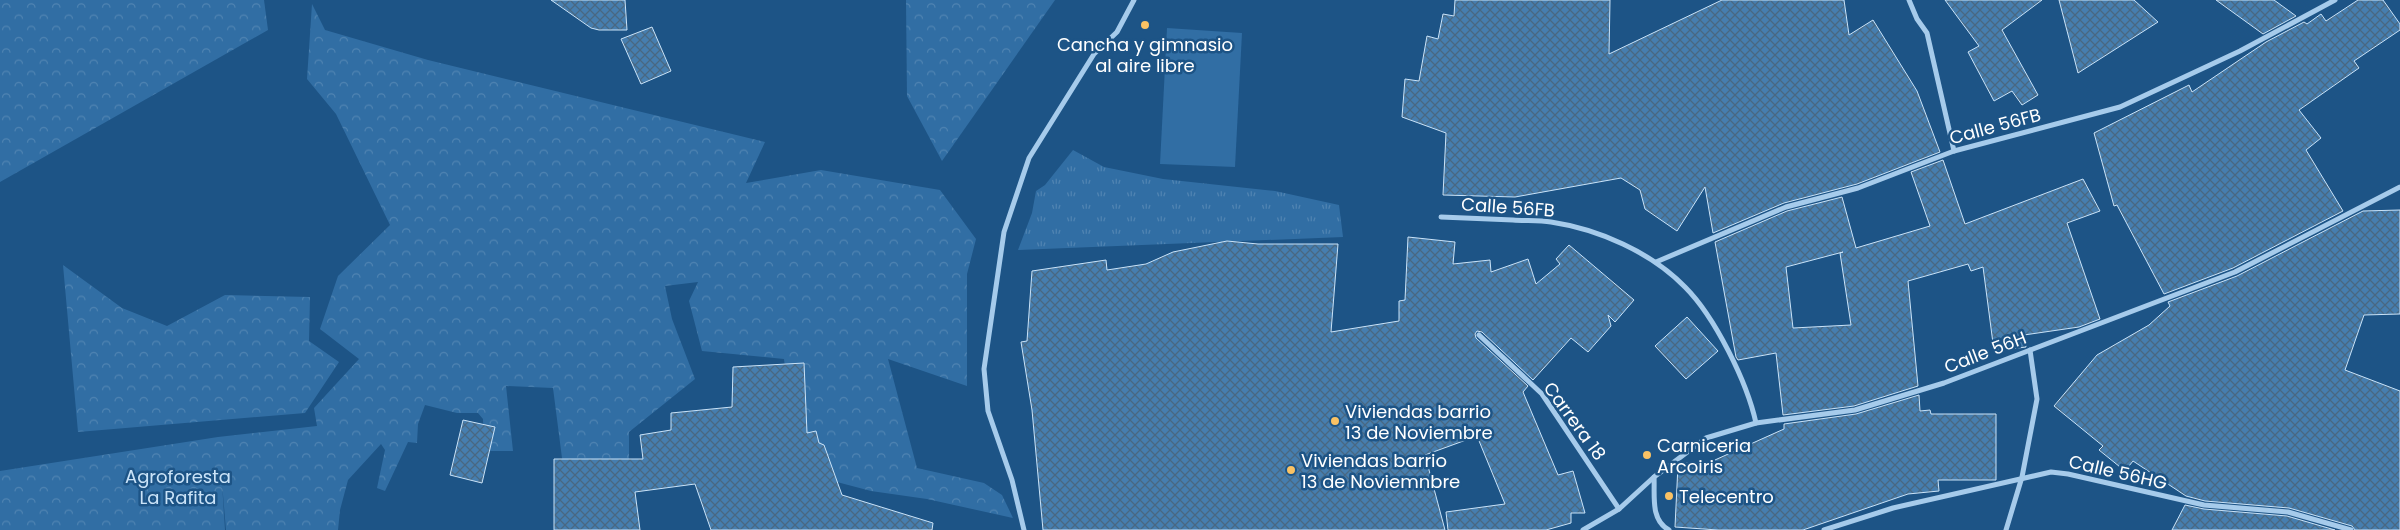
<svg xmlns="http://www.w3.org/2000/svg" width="2400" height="530" font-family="Poppins,sans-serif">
  <defs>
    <pattern id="grass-tufts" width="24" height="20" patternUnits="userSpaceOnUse" patternTransform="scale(1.25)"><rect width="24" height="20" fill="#316ea4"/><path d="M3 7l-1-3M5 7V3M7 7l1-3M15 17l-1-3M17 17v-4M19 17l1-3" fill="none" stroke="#5084b2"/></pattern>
    <pattern id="forest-crowns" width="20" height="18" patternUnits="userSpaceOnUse" patternTransform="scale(1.25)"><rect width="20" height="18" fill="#316ea4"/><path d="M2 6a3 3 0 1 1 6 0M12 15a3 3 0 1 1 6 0" fill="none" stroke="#5084b2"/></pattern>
    <pattern id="building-cross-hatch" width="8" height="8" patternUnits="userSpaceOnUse" patternTransform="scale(1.25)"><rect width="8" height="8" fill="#467eaf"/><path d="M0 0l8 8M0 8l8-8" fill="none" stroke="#496882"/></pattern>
  </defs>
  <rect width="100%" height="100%" fill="#1d5486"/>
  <path fill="url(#grass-tufts)" d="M1073,150L1104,167L1163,179L1275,191L1339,205L1343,237L1018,250L1032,213L1036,191L1045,185Z"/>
  <g fill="url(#forest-crowns)">
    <path d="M0,0H264L268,30L0,182Z"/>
    <path d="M906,0H1055L942,161L907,96Z"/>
    <path d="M312,4L325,30L428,60L765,142L746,183L821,170L940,190L976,239L967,274V386L888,359L917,468L984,483L1002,495L1013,518L927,499L871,491L818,477L789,401L784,359L702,351L689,301L698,282L665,286L672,319L695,379L629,432V461L575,489L562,458L553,388L506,386L513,451H484L483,419L478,413H457L425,405L418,424L417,443L408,442L385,491L377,488L385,450L381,444L348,480L340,510L338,530H226L222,483L225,530H0V471L218,437L317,426L314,408L359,359L320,329L338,276L390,225L336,114L307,79Z"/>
    <path d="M63,265L122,308L167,326L225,295L310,297L309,341L339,362L305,413L78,432Z"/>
  </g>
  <path fill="#316ea4" d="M1167,28L1242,33L1235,167L1160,164Z"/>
  <g fill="url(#building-cross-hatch)" stroke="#cae3f8" fill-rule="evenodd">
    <path d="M551,0H625L627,30H599L591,28Z"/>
    <path d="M1455,0H1610L1609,54L1722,0H1844L1849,35L1873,20L1917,91L1940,152L1857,184L1784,203L1713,233L1705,187L1677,231L1645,209L1640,190L1621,178L1515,197L1443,195L1446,133L1402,117L1405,79L1419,81L1427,36L1438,39L1443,14L1454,16Z"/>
    <path d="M1945,0H2042L2002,30L2038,95L2022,105L2012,91L1994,101L1968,52L1979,46Z"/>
    <path d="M2059,0H2134L2158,22L2078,73Z"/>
    <path d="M2216,0H2274L2296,16L2263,34Z"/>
    <path d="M2358,0H2383L2400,24V30L2354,61L2359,68L2299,110L2321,138L2306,150L2343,211L2233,268L2164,294L2117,205L2114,206L2094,133L2189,85L2192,92L2266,42L2304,22L2307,24L2321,14L2326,21Z"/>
    <path d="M652,27L671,71L641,84L621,39Z"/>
    <path d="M1943,160L1965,224L2083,179L2100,211L2067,223L2100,319L2079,327L2024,335L2026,347L1994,351L1983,267L1971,271L1968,264L1908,281L1918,386L1854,406L1783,415L1776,353L1738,360L1736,357L1715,242L1787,211L1842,197L1856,248L1930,226L1911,172ZM1843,252L1840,253L1851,325L1793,328L1786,267Z"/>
    <path d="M2400,210V314L2364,315L2345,370L2400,391V530H2355L2352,526L2289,508L2205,501L2186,496L2133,461L2125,471L2099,450L2103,446L2054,406L2097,355L2149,325L2170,306L2168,302L2237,276L2363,211Z"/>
    <path d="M1408,237L1455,242L1453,264L1490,260L1491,272L1528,259L1536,284L1560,264L1556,259L1569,245L1634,300L1615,322L1608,315L1611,326L1588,352L1571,338L1533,380L1482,332L1477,331L1475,334L1476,338L1528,386L1523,392L1558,475L1573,471L1585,513H1571V523L1546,530H1448L1446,512L1505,504L1477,436L1425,455L1445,530H1043L1032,410L1021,342L1027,341L1032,271L1106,260L1107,270L1146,264L1173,252L1227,241L1258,244H1338L1331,332L1399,321V301L1405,300Z"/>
    <path d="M1687,317L1718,351L1686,379L1655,346Z"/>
    <path d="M804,363L807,433L816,431L819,443L824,445L842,495L933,523L932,530H711L695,484L635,492L640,530H554V459H643L640,435L671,430V413L732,407L733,367Z"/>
    <path d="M1919,395L1920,411L1930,410L1931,414H1996V480H1938L1939,491L1908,494L1803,530H1718L1675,527L1678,465L1680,463L1706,464L1784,429V424L1856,414Z"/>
    <path d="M463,420L495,427L482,483L450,475Z"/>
    <path d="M2185,505L2204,509L2287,516L2335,530H2172Z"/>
  </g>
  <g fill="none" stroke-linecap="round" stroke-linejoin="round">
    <g stroke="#a6cbeb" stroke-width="5">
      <path d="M1909,0L1917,19L1927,33L1954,151"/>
      <path d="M1441,217C1465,218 1489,219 1513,220C1525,221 1539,220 1551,222C1598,229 1651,252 1685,287C1715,317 1747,382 1756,423"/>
      <path d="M1656,262L1786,207L1858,188L1954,151L2120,107L2240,51L2335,0"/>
      <path d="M1479,335L1542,394L1619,509"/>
      <path d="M1654,477C1655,495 1650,520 1669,530"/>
      <path d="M1024,530L1012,480L988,411L984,369L1004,232L1029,158L1094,54L1117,32L1134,0"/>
      <path d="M1583,530L1619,509L1654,477L1706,438L1756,423L1855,410L1944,383L2235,272L2400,187"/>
      <path d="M1824,530L1893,508L2051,472L2068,474L2204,505L2288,512L2351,530"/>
      <path d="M2006,530L2022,477L2037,399L2030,350"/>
    </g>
  </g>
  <g fill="#fac264" stroke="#1d5486" stroke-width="2">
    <circle cx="1145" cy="25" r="5"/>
    <circle cx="1335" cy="421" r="5"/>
    <circle cx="1647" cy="455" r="5"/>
    <circle cx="1291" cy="470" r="5"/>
    <circle cx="1669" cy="496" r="5"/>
  </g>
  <g text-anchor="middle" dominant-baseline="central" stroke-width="5" stroke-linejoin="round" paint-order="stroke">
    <g font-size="18" fill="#fff" stroke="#1d5486" text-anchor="start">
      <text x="1145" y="44" text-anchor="middle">Cancha y gimnasio<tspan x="1145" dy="21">al aire libre</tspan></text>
      <text x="1345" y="411">Viviendas barrio<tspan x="1345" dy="21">13 de Noviembre</tspan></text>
      <text x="1657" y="445">Carniceria<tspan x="1657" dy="21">Arcoiris</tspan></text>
      <text x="1301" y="460">Viviendas barrio<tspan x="1301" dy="21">13 de Noviemnbre</tspan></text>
      <text x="1679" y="496">Telecentro</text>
    </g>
    <g font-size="18" fill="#fff" stroke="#1d5486">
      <text transform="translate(1995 126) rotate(-15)">Calle 56FB</text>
      <text transform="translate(1508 207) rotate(4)">Calle 56FB</text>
      <text transform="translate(1985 352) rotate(-21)">Calle 56H</text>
      <text transform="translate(1575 421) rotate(54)">Carrera 18</text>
      <text transform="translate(2118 472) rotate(13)">Calle 56HG</text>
    </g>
    <g font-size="18" fill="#cae3f8" stroke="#1d5486">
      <text x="178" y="476">Agroforesta<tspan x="178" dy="21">La Rafita</tspan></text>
    </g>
  </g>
</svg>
